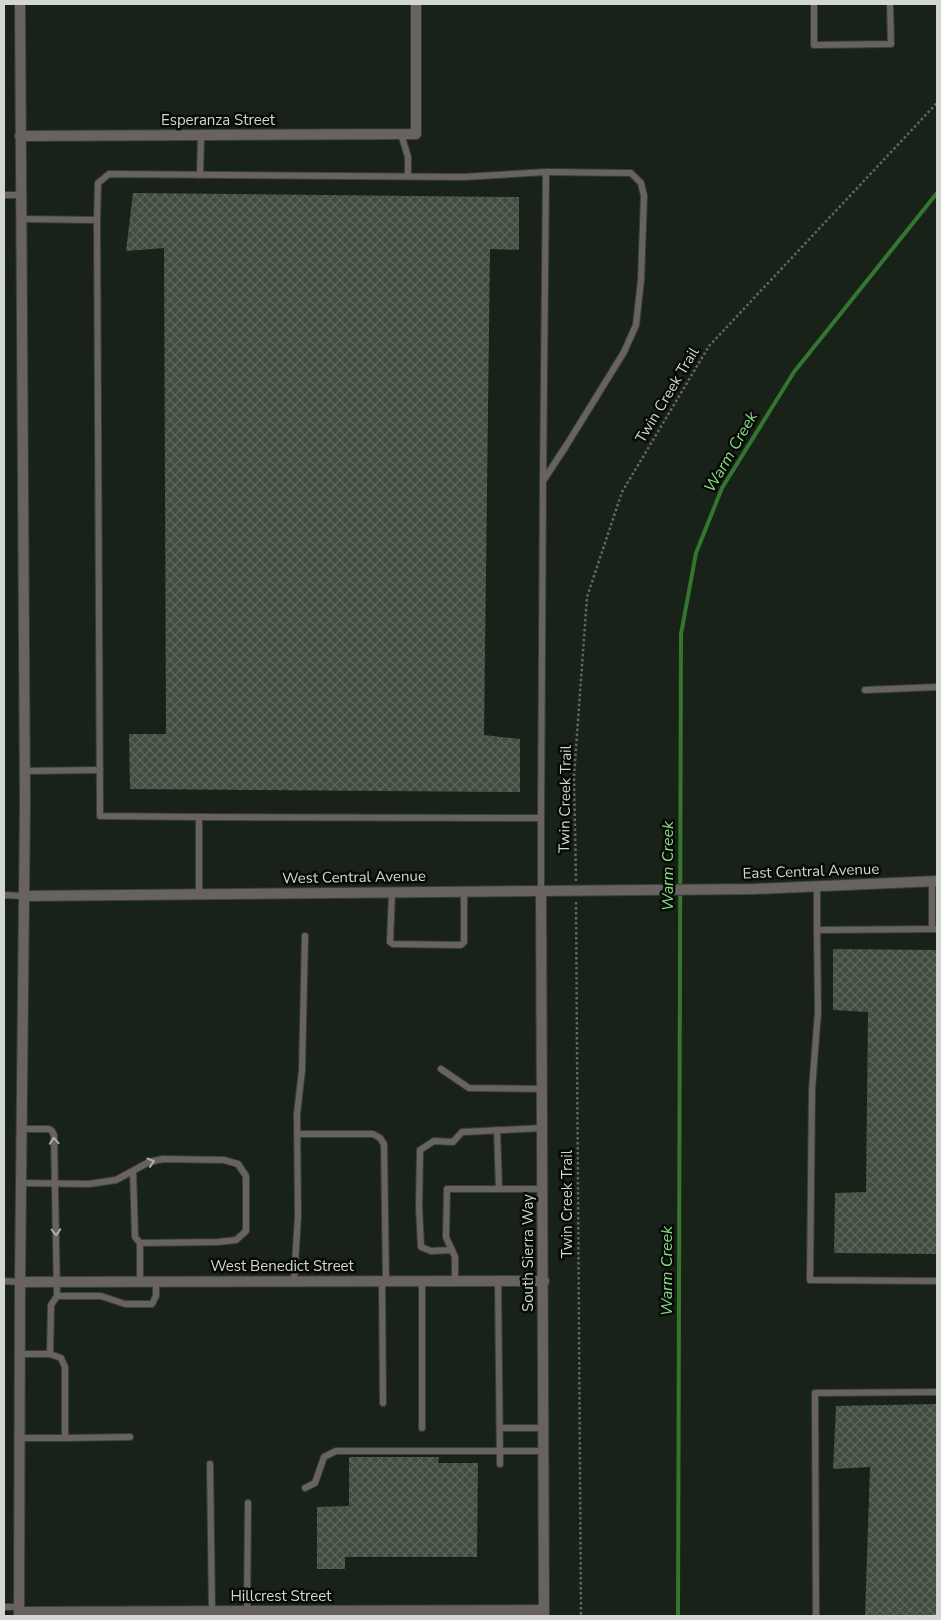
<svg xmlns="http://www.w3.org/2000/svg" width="941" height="1620" font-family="'Nunito Sans',sans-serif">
  <defs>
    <pattern id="building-cross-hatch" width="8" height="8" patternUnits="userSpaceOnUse" patternTransform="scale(1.25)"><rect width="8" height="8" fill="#424d41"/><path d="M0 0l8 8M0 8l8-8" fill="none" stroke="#5c665b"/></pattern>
  </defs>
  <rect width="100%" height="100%" fill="#192218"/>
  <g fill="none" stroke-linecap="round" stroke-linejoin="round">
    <path stroke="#337630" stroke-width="4" d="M678,1616L681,634L696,553L722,488L794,372L937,193"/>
  </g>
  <g fill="url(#building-cross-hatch)">
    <path d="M133,193L519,197V250L490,249L484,735L520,739V792L130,789L129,734H166L164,248L126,251Z"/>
    <path d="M833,949L937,950V1254L834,1253L835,1193L866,1192L868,1012L833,1010Z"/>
    <path d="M937,1404V1616H865L870,1467L833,1469L836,1406Z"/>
    <path d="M349,1457H439L438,1463H478L477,1557H345V1569H317V1507L349,1506Z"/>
  </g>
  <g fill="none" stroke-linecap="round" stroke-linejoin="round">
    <defs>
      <g id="service">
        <path d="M814,4V45L891,44L890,4"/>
        <path d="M401,134L408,157V176"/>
        <path d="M200,175L201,135"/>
        <path d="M4,195H21"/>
        <path d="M21,219L97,220L100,816L199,817V894"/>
        <path d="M97,220L98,183L109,174L463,177L546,172L543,481L541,818"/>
        <path d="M543,481L566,446L624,352L636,325L641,280L644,196L641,183L631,173L546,172"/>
        <path d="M865,690L937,687"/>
        <path d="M25,771L100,770"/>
        <path d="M199,817L541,818V890"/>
        <path d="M932,882V929"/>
        <path d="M817,886V930"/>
        <path d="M392,892L390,942L393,944L461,945L464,942V891"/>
        <path d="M4,895L24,896"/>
        <path d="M937,929L817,930L818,1012L812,1089L810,1280L937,1281"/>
        <path d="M441,1069L469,1088L543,1089"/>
        <path d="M21,1129H49L52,1131L54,1135L57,1296L51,1305L50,1354L61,1358L65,1367V1438L130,1437"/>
        <path d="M497,1130L499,1189"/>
        <path d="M298,1134H373L380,1138L384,1144L386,1281"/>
        <path d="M21,1183L89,1184L116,1180L149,1162L163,1159L224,1160L238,1164L246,1176V1231L236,1240L218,1242L140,1243L135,1237L133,1171"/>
        <path d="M140,1243V1281"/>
        <path d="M452,1250L431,1251L421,1247L419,1207L420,1150L434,1141L453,1142L462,1132L543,1128"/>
        <path d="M4,1281L20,1282"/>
        <path d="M294,1281L298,1216L297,1114L302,1070L305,936"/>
        <path d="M382,1281L383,1403"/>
        <path d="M422,1281V1428"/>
        <path d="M455,1281V1257L446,1237L447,1189H543"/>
        <path d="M498,1281L500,1464"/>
        <path d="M57,1296H101L125,1304H152L156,1296V1281"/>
        <path d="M19,1354H50"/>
        <path d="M500,1428H544"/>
        <path d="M19,1438H65"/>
        <path d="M210,1464L212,1611"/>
        <path d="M305,1488L315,1483L324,1457L336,1451H544"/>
        <path d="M4,1607H19"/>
        <path d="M247,1611L248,1503"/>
        <path d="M816,1616L815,1393L937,1392"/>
      </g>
      <g id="minor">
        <path d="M20,136L416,134V4"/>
        <path d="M541,890L544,1616"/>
        <path d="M20,1282L544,1281"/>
        <path d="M19,1612L544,1610"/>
      </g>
      <g id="tertiary">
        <path d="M24,896L754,889L937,881"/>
        <path d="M19,1616L20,1282L25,803L20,4"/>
      </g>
    </defs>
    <use href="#service" stroke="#373f36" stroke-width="8"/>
    <use href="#minor" stroke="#373f36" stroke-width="12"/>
    <use href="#tertiary" stroke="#373f36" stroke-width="12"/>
    <g stroke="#60685f" stroke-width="2.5" stroke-dasharray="2.5 2.5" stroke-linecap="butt">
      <path d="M576,881L574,776L587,597L622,492L709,346L937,103"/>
      <path d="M576,902L581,1616"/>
    </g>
    <use href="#service" stroke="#696263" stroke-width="6"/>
    <use href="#minor" stroke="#696263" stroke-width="10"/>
    <use href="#tertiary" stroke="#696263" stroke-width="10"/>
  </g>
  <defs><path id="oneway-chevron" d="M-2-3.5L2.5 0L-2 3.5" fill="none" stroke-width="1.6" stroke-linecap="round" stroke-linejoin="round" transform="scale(1.25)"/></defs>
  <g stroke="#adafaa">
    <use href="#oneway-chevron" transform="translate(54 1141) rotate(-94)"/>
    <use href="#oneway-chevron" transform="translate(151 1162) rotate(-17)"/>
    <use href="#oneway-chevron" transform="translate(56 1232) rotate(88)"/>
  </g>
  <g text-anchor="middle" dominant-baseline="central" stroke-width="5" stroke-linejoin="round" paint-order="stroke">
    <g font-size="15" fill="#d2d8d1" stroke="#070a06">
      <text x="218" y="120">Esperanza Street</text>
      <text transform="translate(667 395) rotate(-59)">Twin Creek Trail</text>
      <text transform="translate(565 799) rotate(-89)">Twin Creek Trail</text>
      <text transform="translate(811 871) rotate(-2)">East Central Avenue</text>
      <text transform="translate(354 877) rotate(-1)">West Central Avenue</text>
      <text transform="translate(567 1204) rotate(-90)">Twin Creek Trail</text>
      <text transform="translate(528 1253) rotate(-90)">South Sierra Way</text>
      <text x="282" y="1266">West Benedict Street</text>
      <text x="281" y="1596">Hillcrest Street</text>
    </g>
    <g font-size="16" font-style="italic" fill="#85de7f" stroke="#070a06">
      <text transform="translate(731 452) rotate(-60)">Warm Creek</text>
      <text transform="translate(668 866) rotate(-90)">Warm Creek</text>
      <text transform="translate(667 1271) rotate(-90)">Warm Creek</text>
    </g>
  </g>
  <rect width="941" height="1620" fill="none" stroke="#d2d8d1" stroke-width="10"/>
</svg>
